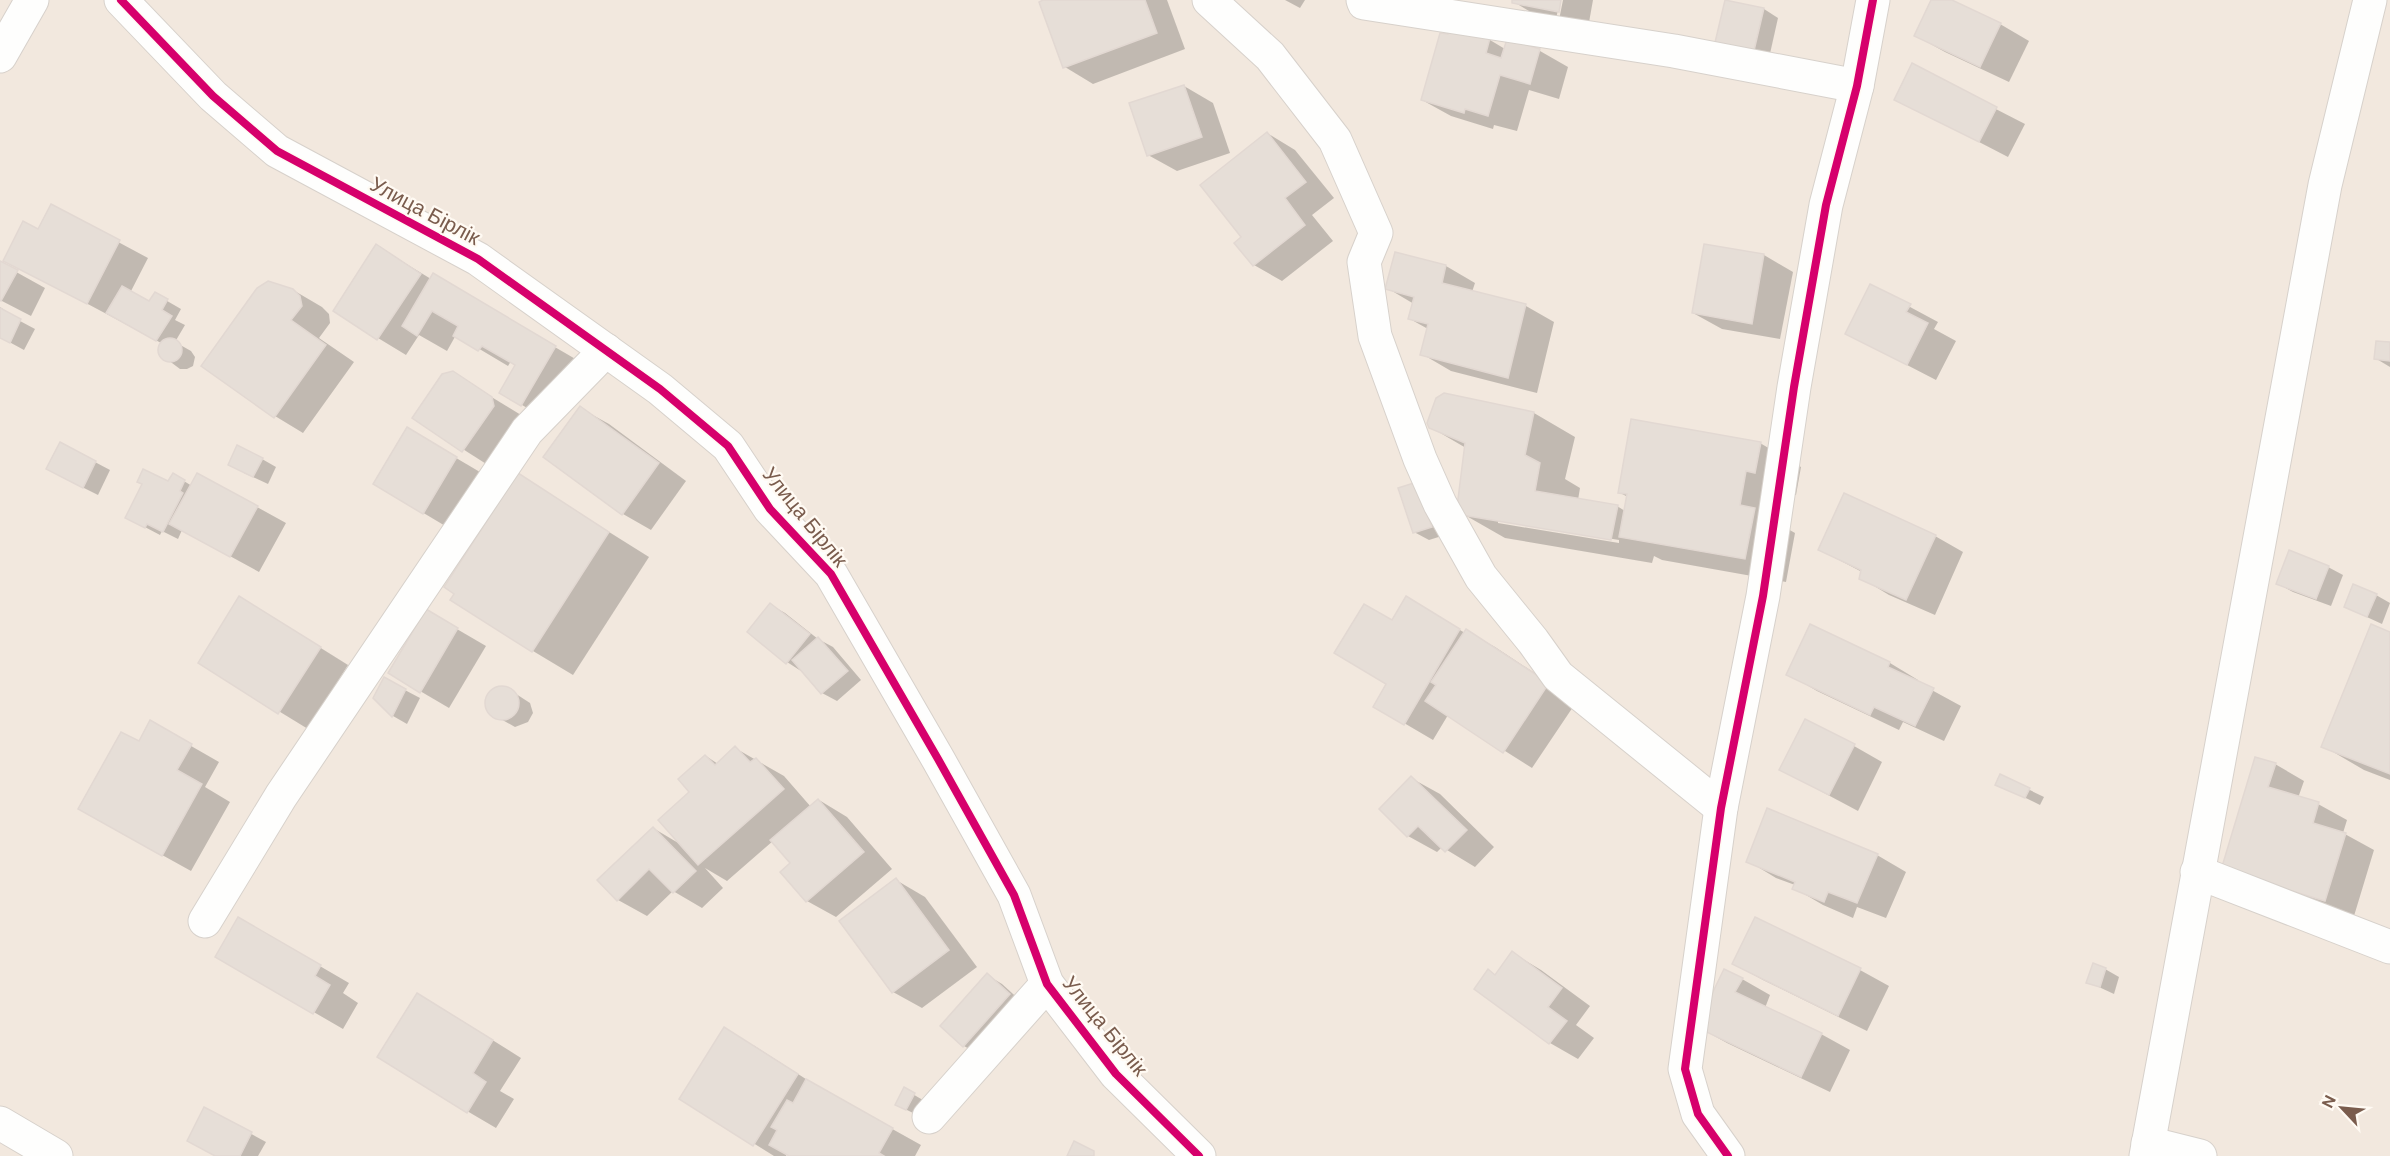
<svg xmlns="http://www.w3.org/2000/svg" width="2390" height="1156" font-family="'DM Sans',sans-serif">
  <rect width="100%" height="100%" fill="#f9f5f0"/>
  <rect fill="#f2e8de" x="0" y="0" width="2390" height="1156"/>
  <g fill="#0003" fill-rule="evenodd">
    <path d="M1047,0H1167L1185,49L1093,84L1065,67Z"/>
    <path d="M1285,0H1305L1300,8Z"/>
    <path d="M1514,0H1560L1556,19L1559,20L1563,0H1593L1588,28L1542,19L1514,2Z"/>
    <path d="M1933,0H1948L2000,24L2029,41L2009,82L1945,52L1916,36Z"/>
    <path d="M1764,9L1778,18L1767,67L1729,58Z"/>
    <path d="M1451,29L1490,40L1505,49L1540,51L1568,67L1559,99L1529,90L1517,131L1494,125L1493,129L1451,116L1422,100Z"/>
    <path d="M1912,66L2025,124L2008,157L1896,99Z"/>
    <path d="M1184,86L1213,103L1230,153L1177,171L1148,155Z"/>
    <path d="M1267,133L1295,150L1334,198L1312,215L1333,241L1282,281L1254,265L1243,237Z"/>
    <path d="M51,206L148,258L130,293L150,303L155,294L181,309L175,320L185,325L175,342L191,351L195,357L193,366L187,369H180L160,354L163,344L5,260L38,231Z"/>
    <path d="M1705,245L1764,255L1793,272L1780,339L1722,329L1693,313Z"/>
    <path d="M377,246L431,279L433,276L584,364L550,421L501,393L517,365L511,361L508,366L456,335L447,351L419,335L406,355L378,338Z"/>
    <path d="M1396,254L1446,266L1475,283L1472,292L1526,306L1554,322L1537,393L1451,371L1422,354L1428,329L1410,319L1414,304L1387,288Z"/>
    <path d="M0,263L45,288L31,316L0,300Z"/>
    <path d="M1871,286L1938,322L1934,329L1956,341L1936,380L1847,334Z"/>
    <path d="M293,290L322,307L329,314L330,323L319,338L354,362L303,433L275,416Z"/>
    <path d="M0,307L6,311L5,313L35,329L24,350L0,337Z"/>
    <path d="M2390,344V367L2375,358Z"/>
    <path d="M452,373L521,415L491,467L414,418Z"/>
    <path d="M580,408L609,424L686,481L651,530L623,514Z"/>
    <path d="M1534,413L1575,437L1565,479L1580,488L1578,500L1617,506L1625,511L1628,497L1620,493L1760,443L1801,467L1796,495L1786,494L1781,525L1795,533L1786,582L1662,560L1654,556L1652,563L1505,538L1463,514L1466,448L1430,427ZM1498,520L1619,540V543L1498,523Z"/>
    <path d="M407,429L485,475L452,530L375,484Z"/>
    <path d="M61,444L110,470L98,495L62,477Z"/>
    <path d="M262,459L276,467L268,484L244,473Z"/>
    <path d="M174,475L192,486L257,507L286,523L259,572L182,530L178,539L162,531L160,535L141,525L144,484L169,483Z"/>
    <path d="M518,475L649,557L573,675L533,651Z"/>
    <path d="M1400,489L1445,535L1429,540L1414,532Z"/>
    <path d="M1935,536L1963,552L1935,615L1889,595L1861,578L1862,572L1820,550Z"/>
    <path d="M2328,567L2343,575L2331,606L2293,592L2278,584Z"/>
    <path d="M2376,595L2390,603L2382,624L2345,607Z"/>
    <path d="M1406,598L1465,633L1466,631L1495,647L1577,701L1532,768L1448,715L1433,740L1375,706L1388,683L1392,622Z"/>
    <path d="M771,605L785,613L818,639L833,647L861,680L837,701L822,693L801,671L787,662Z"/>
    <path d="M426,611L486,646L449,708L420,691Z"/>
    <path d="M268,615L348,665L308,729L200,663Z"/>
    <path d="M1811,626L1890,663L1918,680L1917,682L1961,706L1944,741L1903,722L1899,730L1817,691L1788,674Z"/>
    <path d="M2390,634V780L2364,770L2323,746Z"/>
    <path d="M384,679L420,698L407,724L393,716Z"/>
    <path d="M496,688H507L530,703L533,713L528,722L515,727L490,713L486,700L492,691Z"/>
    <path d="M151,723L219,762L205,787L230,802L191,871L108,825L139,743Z"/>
    <path d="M1854,746L1882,762L1858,811L1781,770Z"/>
    <path d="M735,748L784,776L811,807L819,800L847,817L892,869L836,917L807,901L793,863L773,841L727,881L705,868L723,888L702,908L673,891L647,916L618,900L653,828L680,844L691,792L706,756L718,764Z"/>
    <path d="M2275,764L2304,781L2298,798L2318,804L2347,820L2343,833L2374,850L2354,916L2223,869Z"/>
    <path d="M2001,776L2044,797L2040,805L1997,784Z"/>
    <path d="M1411,778L1440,794L1494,847L1475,867L1442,847L1437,852L1408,836Z"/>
    <path d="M1877,855L1906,872L1886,918L1857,907L1853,918L1823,905L1794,888L1795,885L1776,878L1748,861Z"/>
    <path d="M896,880L925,897L977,967L922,1008L893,992Z"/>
    <path d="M239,919L349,983L343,993L358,1003L343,1029L217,956Z"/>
    <path d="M1756,919L1860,970L1889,986L1867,1031L1763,980L1734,964Z"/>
    <path d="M1513,953L1541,970L1590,1006L1576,1025L1594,1038L1578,1059L1550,1043L1497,976Z"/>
    <path d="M2105,969L2119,977L2114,994L2088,982Z"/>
    <path d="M987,975L1002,984L1023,1003L978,1054L964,1046Z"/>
    <path d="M1742,979L1770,995L1765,1008L1821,1034L1850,1050L1830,1092L1727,1043L1698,1027Z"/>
    <path d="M446,1011L521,1058L500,1091L514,1099L496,1128L467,1111Z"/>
    <path d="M753,1045L826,1092L921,1145L915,1156H792L787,1153L786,1156H774L681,1098Z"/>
    <path d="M904,1089L928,1103L921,1117L897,1105Z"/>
    <path d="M205,1109L266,1142L258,1156H217Z"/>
  </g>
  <g fill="#e6ded7" stroke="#e2d8d2" stroke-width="1.5">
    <path d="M1043,0H1145L1157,33L1063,68L1039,2Z"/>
    <path d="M1512,0H1561L1559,12L1512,3Z"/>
    <path d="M1725,0L1764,8L1752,59L1713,51Z"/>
    <path d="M1931,0H1952L2001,23L1980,67L1914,36Z"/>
    <path d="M1450,27L1490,38L1486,53L1501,58L1507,39L1540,49L1530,84L1500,75L1488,116L1465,109L1464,113L1421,100L1440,33L1448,34Z"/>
    <path d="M1912,63L1997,107L1979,142L1894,100Z"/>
    <path d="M1184,85L1202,137L1147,156L1129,103Z"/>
    <path d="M1267,132L1306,182L1285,198L1305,225L1253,266L1234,243L1241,237L1200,185Z"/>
    <path d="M51,204L120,240L87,304L3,261L23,221L38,229Z"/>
    <path d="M376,244L421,274L377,340L333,311Z"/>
    <path d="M1704,244L1764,254L1752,324L1692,313Z"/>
    <path d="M1395,252L1446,265L1442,283L1526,304L1508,378L1420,355L1428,324L1408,319L1414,297L1385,289Z"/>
    <path d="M0,261L18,270L1,301L0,300Z"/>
    <path d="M433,273L556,346L521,406L499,393L515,365L482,346L478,351L453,336L458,326L432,311L417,336L402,326Z"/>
    <path d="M268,281L293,289L300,296L302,306L291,320L326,345L274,418L201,366L257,288Z"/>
    <path d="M1870,284L1911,304L1906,312L1928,323L1907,365L1845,334Z"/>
    <path d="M122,286L149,301L155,292L168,299L162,310L172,316L156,341L106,313Z"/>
    <path d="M0,308L21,319L10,343L0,338Z"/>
    <circle cx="170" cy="350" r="12"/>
    <path d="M2376,341L2390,342V361L2374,359Z"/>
    <path d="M453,371L492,397L494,406L462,452L412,418L442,374Z"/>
    <path d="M1444,393L1534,412L1525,455L1540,463L1535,491L1618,505L1611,540L1462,515L1457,507L1465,443L1429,428L1427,423L1436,398Z"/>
    <path d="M580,406L659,463L622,515L543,457Z"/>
    <path d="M1631,419L1761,442L1755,473L1746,471L1740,505L1755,508L1745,559L1619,537L1627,494L1618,493Z"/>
    <path d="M407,427L457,457L423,514L373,484Z"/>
    <path d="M60,442L96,461L83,488L46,469Z"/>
    <path d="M237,445L263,458L253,477L228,465Z"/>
    <path d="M143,469L168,481L173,473L185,480L180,491L183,493L163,532L147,524L145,528L125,518L142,484L137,482Z"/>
    <path d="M197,473L258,506L230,557L169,524Z"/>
    <path d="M518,473L609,532L532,652L450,600L454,594L444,587Z"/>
    <path d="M1417,482L1432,527L1413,533L1398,488Z"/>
    <path d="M1844,493L1936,535L1906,600L1859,579L1861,570L1818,550Z"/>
    <path d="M2289,550L2329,566L2316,599L2276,584Z"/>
    <path d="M2353,584L2377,594L2367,617L2344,607Z"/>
    <path d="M239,596L321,647L278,714L198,663Z"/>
    <path d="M1406,596L1460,629L1404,725L1373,707L1386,684L1334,653L1364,604L1392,620Z"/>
    <path d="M770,603L810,634L786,664L747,632Z"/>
    <path d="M426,609L458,628L420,693L388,673Z"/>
    <path d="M1810,624L1890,662L1888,667L1934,688L1915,726L1874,707L1870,715L1786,675Z"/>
    <path d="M2371,624L2390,632V774L2321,747Z"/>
    <path d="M1466,629L1549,683L1503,753L1425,701L1436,685L1431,682Z"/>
    <path d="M818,637L848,671L821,694L792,660Z"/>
    <path d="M384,677L406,689L392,717L373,698Z"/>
    <circle cx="502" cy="703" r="17"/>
    <path d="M1805,719L1855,744L1829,795L1779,770Z"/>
    <path d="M150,720L192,744L177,770L202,784L162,856L78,809L121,732L139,741Z"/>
    <path d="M735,746L750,762L756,758L784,789L698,865L658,820L689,792L678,779L705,755L715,765Z"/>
    <path d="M2255,757L2276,763L2268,787L2319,802L2313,823L2346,833L2325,901L2221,870Z"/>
    <path d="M2000,774L2030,788L2025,798L1995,785Z"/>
    <path d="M1411,776L1467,830L1445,852L1418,826L1407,837L1379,809Z"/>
    <path d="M818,799L864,852L806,902L780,872L790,863L770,840Z"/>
    <path d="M1767,808L1878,854L1857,903L1828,892L1824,902L1792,889L1795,882L1746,862Z"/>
    <path d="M653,827L696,871L673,893L649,869L617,901L597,880Z"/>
    <path d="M896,878L949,950L892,993L839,921Z"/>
    <path d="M238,917L321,965L315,976L330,985L313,1014L215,957Z"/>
    <path d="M1755,917L1861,968L1838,1016L1732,964Z"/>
    <path d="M1512,951L1562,988L1548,1007L1567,1021L1549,1044L1474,989L1488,969L1495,975Z"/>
    <path d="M2093,963L2106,968L2100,987L2086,983Z"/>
    <path d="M1724,969L1743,978L1735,992L1822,1033L1801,1077L1696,1027Z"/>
    <path d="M987,973L1010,994L963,1047L940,1026Z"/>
    <path d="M417,993L493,1040L473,1073L486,1082L467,1113L377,1057Z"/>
    <path d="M724,1027L798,1074L753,1146L679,1099Z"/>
    <path d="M806,1079L893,1128L879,1153L884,1156H789L769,1145L777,1130L771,1127L787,1100L793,1103Z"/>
    <path d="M904,1087L915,1093L906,1110L895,1105Z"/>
    <path d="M204,1107L252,1132L240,1156H215L187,1141Z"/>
    <path d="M1074,1141L1094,1151V1156H1067Z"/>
  </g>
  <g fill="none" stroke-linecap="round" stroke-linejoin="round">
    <defs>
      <g id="street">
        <path d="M121,0L213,96L277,151L478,259L660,389L728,446L770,509L831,574L938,759L1014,895L1047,984L1116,1074L1199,1156"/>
        <path d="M1209,0L1270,56L1335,140L1376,233L1364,262L1375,336L1420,459L1440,504L1481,577L1533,641L1558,676L1721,808"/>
        <path d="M1363,0L1364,3L1674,51L1857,86"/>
        <path d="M0,56L32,0"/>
        <path d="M2197,872L2390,947"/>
        <path d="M205,921L281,796L527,431L606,350"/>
        <path d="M929,1117L1047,984"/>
        <path d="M0,1123L56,1156"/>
        <path d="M2148,1143L2200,1156"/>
        <path d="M1728,1156L1698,1114L1685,1069L1721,808L1763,596L1794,387L1826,205L1857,86L1873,0"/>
        <path d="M2146,1156L2325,185L2370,0"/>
      </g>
    </defs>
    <use href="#street" stroke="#d7d1cb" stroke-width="35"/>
    <use href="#street" stroke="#fefefd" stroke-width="33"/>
    <defs>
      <g id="cycleway">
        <path d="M121,0L213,96L277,151L478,259L660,389L728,446L770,509L831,574L938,759L1014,895L1047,984L1116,1074L1199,1156"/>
        <path d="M1728,1156L1698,1114L1685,1069L1721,808L1763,596L1794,387L1826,205L1857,86L1873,0"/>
      </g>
    </defs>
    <use href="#cycleway" stroke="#fffaf3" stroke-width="11"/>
    <use href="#cycleway" stroke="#d6006c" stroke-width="8"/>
  </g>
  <g text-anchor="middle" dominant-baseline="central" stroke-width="4.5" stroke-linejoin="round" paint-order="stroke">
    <g font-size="21" fill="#7a5c4d" stroke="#fffaf3">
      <text transform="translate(425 211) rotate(28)">Улица Бірлік</text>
      <text transform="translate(805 517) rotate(51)">Улица Бірлік</text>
      <text transform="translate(1105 1026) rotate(51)">Улица Бірлік</text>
    </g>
  </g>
  <g transform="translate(2342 1108) rotate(296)" stroke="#fffaf3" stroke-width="4.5" paint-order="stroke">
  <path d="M0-4.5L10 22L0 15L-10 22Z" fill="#7a5c4d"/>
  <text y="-9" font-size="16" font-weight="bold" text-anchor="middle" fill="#7a5c4d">N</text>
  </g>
</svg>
